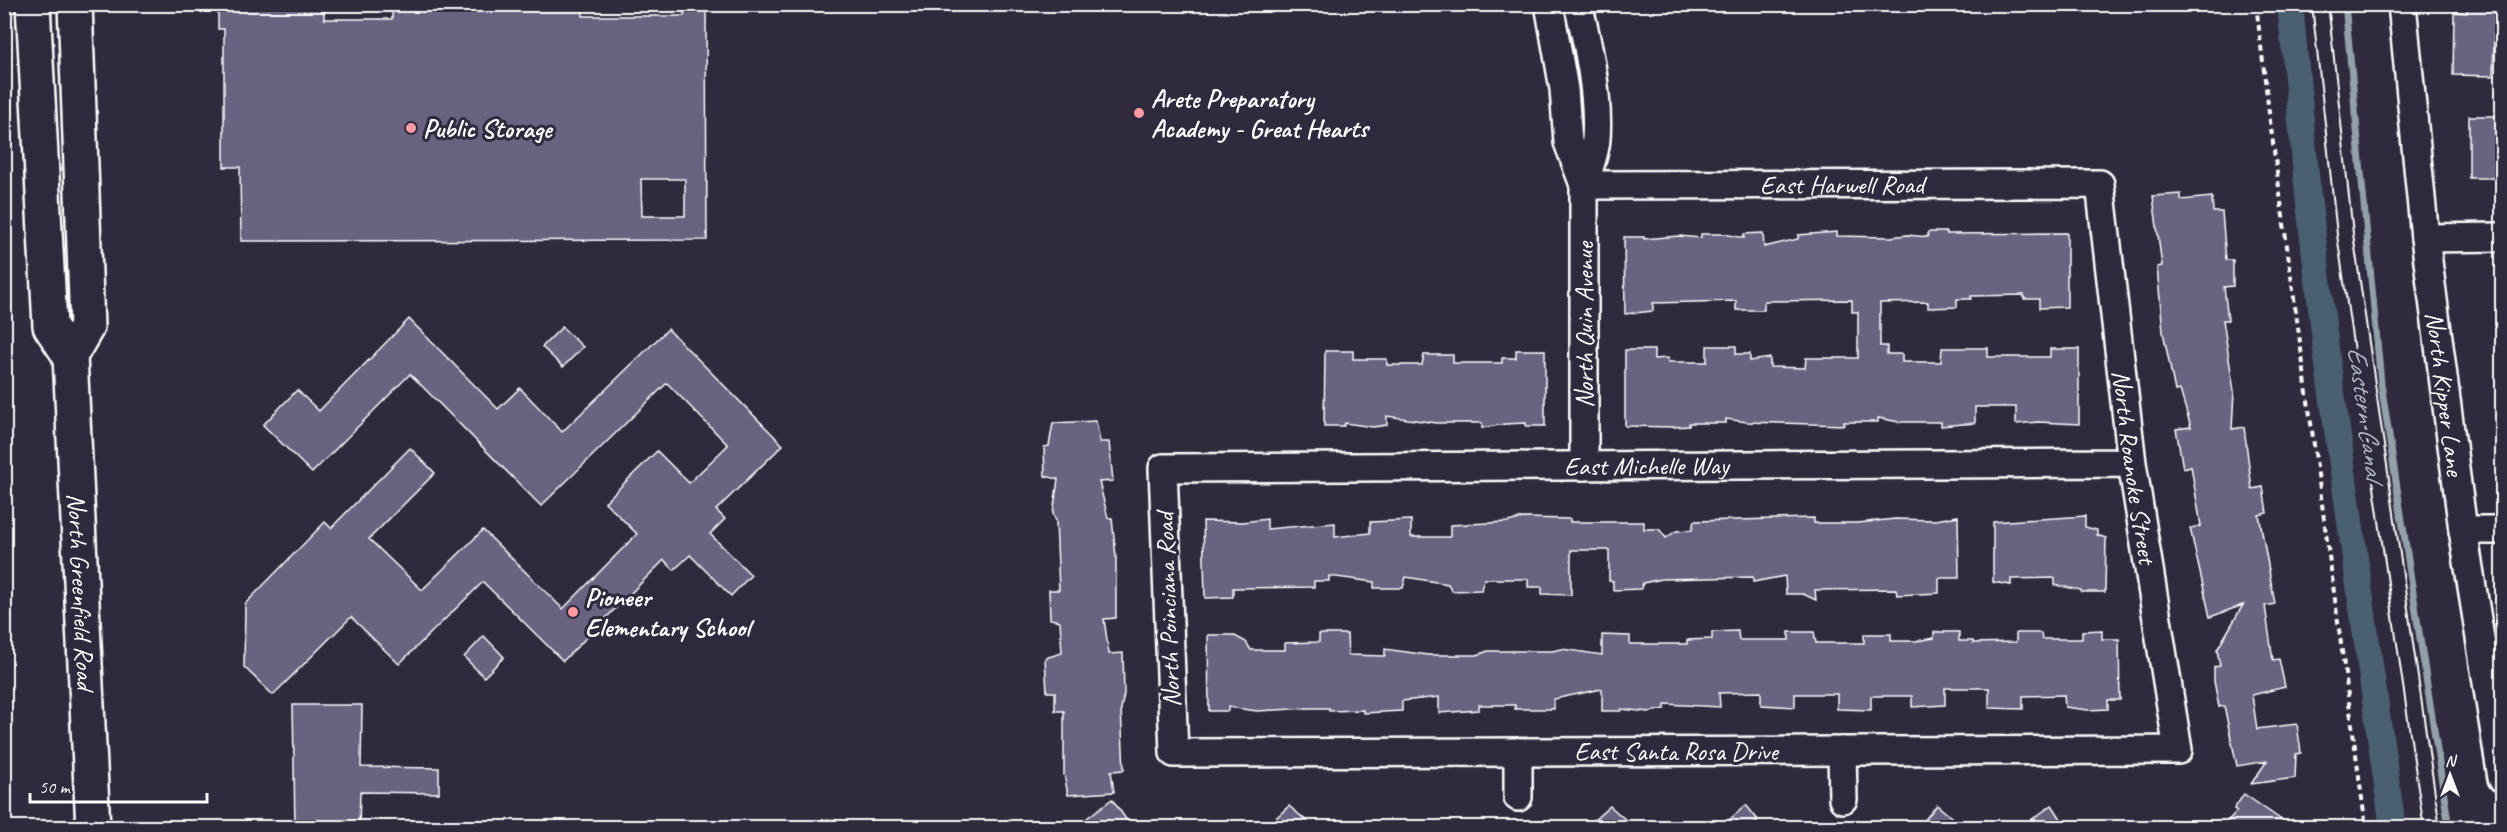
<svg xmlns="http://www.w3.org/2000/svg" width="2507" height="832" font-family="Caveat,sans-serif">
  <rect width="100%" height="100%" fill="#2f2a3d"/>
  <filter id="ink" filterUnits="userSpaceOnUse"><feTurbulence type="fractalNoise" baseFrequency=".0167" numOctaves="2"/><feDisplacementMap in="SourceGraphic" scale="12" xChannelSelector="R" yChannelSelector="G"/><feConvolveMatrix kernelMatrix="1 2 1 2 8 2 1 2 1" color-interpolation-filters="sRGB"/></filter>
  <g filter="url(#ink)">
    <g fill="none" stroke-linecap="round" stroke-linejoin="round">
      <path stroke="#92a0aa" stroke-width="7" d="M2345,4L2381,383L2449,828"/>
      <path stroke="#496172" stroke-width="26" d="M2290,4L2308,195L2327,358L2393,828"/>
    </g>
    <g fill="#696381" stroke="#fff" stroke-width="1.5" fill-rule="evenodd">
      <path d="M218,4H324V19H392V4H583V16H684V4H706L707,240L241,241L240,167H224V29H218ZM641,179H685V216H642Z"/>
      <path d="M2468,4H2495L2493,76L2453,75L2454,12L2467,13Z"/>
      <rect x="2469" y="116" width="33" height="62"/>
      <path d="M2181,194V200L2212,197L2213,212H2222L2226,260H2233V286L2224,287L2228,320H2223L2234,391L2232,429L2244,427L2252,489L2263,487L2267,513L2259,515L2275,604L2265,606L2273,660L2279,659L2285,687L2252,695L2257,729L2297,724L2301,753L2296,754L2295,778L2251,784L2267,761L2237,766L2224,706L2219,707L2214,681V667L2220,666L2217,650L2243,605L2210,617L2190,528L2201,526L2191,466L2183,468L2176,429L2191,427L2180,390L2175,391L2163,332L2157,267L2162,266L2153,196Z"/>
      <path d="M1837,232V236L1891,237L1907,235L1928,237V232H1947V234L2067,233V307L2039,308V299H2024V295L1971,296V299H1957V307L1928,308V302L1880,303V346H1887V354H1902V362H1941L1942,348H1988V357H2050V349H2079V424L2038,422L2016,424V407H1975V423L1941,426V422H1899L1878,418V422H1844V425L1747,422L1726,419V423H1689V426L1673,427L1625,426V350H1654V359L1668,358V362H1707V346H1736V354H1750V361L1770,358V367L1805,368L1806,358H1858V312H1852V300L1764,301V310H1736V301L1653,303V311L1625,314L1624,237H1644V239L1679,236L1701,238V234H1724L1744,238V234L1763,233L1764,247L1798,239V235Z"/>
      <path d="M409,319L498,409L520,388L562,432L668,329L783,445L716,510L725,519L710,534L751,575L731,596L690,555L674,570L664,560L563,661L483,582L399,664L351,617L273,695L244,667L245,604L325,522L331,528L410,448L435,473L369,539L422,590L483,530L563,609L637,534L605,502L657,451L689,483L728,445L667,383L541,506L410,374L312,473L263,425L297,390L319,411Z"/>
      <path d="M562,327L583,347L563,367L542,347Z"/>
      <path d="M1516,350H1545V426H1526V423L1505,424L1482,428V423H1436L1387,416V425L1373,427L1345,423L1344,426H1324L1325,351H1353V359H1387V365H1422L1424,355H1453V363H1502V358H1516Z"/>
      <path d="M1096,421L1100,442H1109L1113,481L1099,482L1108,518H1112L1116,557V618L1104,619L1109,654L1123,653L1124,694L1121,709L1124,770L1111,771L1114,792L1068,795L1064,774V711H1055V692H1047L1045,658L1062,653L1060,621L1050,619L1049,590H1059L1056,521L1053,514L1058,479L1045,476L1044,447L1049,446L1053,423Z"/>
      <path d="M1958,516L1959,578H1939V593L1897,595L1896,589L1815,590L1816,600L1803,594H1786L1785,576L1753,582V577L1662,579L1643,583L1641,589L1613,590V581H1609V550H1571V595L1542,594V587H1528V579H1484L1481,590L1452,591L1448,584L1406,577L1403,588H1374V582L1329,576V581H1314V587L1233,588V597L1205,598L1203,521L1243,522L1267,519V529L1335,523V537L1370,533V522L1411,520V537H1450V525L1508,522L1523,518L1570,519V522H1644V529H1659L1666,538L1676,531L1692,530L1694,521L1814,518V523H1858L1895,519L1936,520Z"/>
      <path d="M2085,516V527L2097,530V535L2106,538L2105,592H2081V590L2055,585V578L2011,579V585L1993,582V522Z"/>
      <path d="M2102,630V639H2119L2120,700H2108V709L2088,710L2065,707L2064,695L2023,696V709L1989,708V688H1945V705L1912,707V696H1871V710L1837,709V694H1795V707L1761,705V692L1719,693L1720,707L1665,704V709L1649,712L1621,709V711H1602V689L1554,699V709H1515V705H1479V710L1439,713V697L1402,701V711L1363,713V710L1329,711V708H1309L1257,711L1228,707V711H1209L1208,635H1233L1246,642L1251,650H1285V643L1319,642V634H1347L1348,655L1385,656V649L1428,655H1477L1488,651H1552L1562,649L1602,655V635L1630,636V644H1687V640L1712,639V632L1738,631L1739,640H1789V632H1814L1816,643H1864V634H1891V641H1916L1934,638V632H1959V641H1973V643L2016,642V633H2041L2042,639H2082V631Z"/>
      <path d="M484,636L504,657L484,677L464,657Z"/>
      <path d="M293,705H362L361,767L439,768V793L360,792L359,828H295Z"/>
      <path d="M2244,794L2293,828H2221L2237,811L2234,809Z"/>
      <path d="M1112,799L1132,828H1074Z"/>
      <path d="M1746,805L1758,820L1749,828H1720Z"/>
      <path d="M1937,805L1964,828H1918Z"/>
      <path d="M2052,805L2067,828H2020Z"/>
      <path d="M1289,806L1315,828H1265Z"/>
      <path d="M1610,806L1635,828H1585Z"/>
    </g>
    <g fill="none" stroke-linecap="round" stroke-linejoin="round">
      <defs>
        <path id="service" d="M2320,4L2345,234L2432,828"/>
        <g id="minor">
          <path d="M1549,4L1564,89L1568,142L1584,185"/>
          <path d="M1578,4C1588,43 1599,99 1596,139C1595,154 1588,170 1584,185V466"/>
          <path id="s1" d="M2402,4L2425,238L2463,530L2502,778"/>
          <path id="s2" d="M1584,185L2100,184L2132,463L2178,750L1174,753L1163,468L2132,463"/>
          <path d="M2425,238L2502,237"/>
          <path d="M2463,530H2502"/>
          <path d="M1842,751L1843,799"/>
          <path d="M1518,752V797"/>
        </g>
        <g id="secondary">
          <path id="s3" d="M33,4L50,326L70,356L93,828"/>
          <path d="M70,356L87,327L75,4"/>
        </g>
      </defs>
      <use href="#service" stroke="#fff" stroke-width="18"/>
      <use href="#minor" stroke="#fff" stroke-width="32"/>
      <use href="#secondary" stroke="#fff" stroke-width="38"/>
      <path stroke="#fff" stroke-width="4" stroke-dasharray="6 4.5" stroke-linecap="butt" d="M2256,4L2270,121L2366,828"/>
      <use href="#service" stroke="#2f2a3d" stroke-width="14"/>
      <use href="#minor" stroke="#2f2a3d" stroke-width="27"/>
      <use href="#secondary" stroke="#2f2a3d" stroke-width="33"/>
    </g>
  </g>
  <g fill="#ff9aa2" stroke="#2f2a3d" stroke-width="2">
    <circle cx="1139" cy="113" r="6"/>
    <circle cx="411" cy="128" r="6"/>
    <circle cx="573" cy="612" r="6"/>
  </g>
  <g text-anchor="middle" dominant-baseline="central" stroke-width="6" stroke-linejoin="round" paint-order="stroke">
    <g font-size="26" font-weight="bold" fill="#fff" stroke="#2f2a3d" text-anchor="start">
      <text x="1151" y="98">Arete Preparatory<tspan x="1151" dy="30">Academy - Great Hearts</tspan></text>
      <text x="423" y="128">Public Storage</text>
      <text x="585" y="597">Pioneer<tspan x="585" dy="30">Elementary School</tspan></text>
    </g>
    <g font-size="26" fill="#fff" stroke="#2f2a3d">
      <text stroke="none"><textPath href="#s2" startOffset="258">East Harwell Road</textPath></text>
      <text transform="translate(1584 325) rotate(-90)">North Quin Avenue</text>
      <text stroke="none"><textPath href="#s1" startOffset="392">North Kipper Lane</textPath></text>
      <text stroke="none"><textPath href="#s2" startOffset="2860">East Michelle Way</textPath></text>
      <text stroke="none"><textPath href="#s2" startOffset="801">North Roanoke Street</textPath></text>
      <text stroke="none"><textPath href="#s3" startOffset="594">North Greenfield Road</textPath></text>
      <text transform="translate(1168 610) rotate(-92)">North Poinciana Road</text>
      <text x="1676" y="751">East Santa Rosa Drive</text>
    </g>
    <g font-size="27" font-style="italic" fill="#adb8c0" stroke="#2f2a3d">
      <text transform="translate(2366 413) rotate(82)">Eastern Canal</text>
    </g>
  </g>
  <rect width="2507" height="832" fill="none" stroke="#2f2a3d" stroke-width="24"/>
  <rect x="12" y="12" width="2483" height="808" fill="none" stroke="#fff" stroke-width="2" filter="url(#ink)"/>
  <g transform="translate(2450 775)" stroke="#2f2a3d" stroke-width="4.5" paint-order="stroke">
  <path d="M0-4.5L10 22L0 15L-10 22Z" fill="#ffffff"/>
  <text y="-9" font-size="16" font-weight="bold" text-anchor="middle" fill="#ffffff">N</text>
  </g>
  <path d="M30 793v9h177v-9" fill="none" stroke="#ffffff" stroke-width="3"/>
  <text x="39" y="793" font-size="18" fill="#ffffff" stroke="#2f2a3d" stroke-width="4.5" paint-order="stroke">50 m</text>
</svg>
